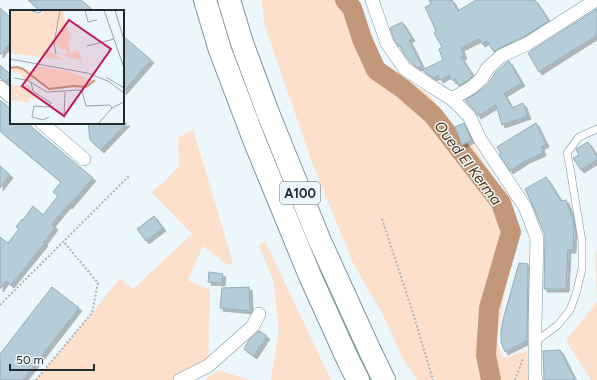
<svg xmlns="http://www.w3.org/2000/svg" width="597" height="380" font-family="Figtree,sans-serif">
  <defs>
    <filter id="shadow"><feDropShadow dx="3" dy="3" stdDeviation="0" flood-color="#0004"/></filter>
  </defs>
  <rect width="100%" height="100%" fill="#ecf7fc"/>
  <g fill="#fde0cc">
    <path d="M262,0H353L368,24L382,63L427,93L447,116L461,148L473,145L506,199L518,232L508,272L497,340L503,358L527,351L531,380H417L403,359L382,313L353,263L313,165L264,24Z"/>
    <path d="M193,129L233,263L228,265L203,246L188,280L210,290L208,366L180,380H36L92,313L120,278L133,289L192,234L151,192L164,182L179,166L178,138Z"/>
    <path d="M265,241L331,380H271L279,329L273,280L259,245Z"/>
    <path d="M597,251V380H591L566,341L597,301L595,253Z"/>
    <path d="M218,370L250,380H205Z"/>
  </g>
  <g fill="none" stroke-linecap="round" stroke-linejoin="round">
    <path stroke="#c3987a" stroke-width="20" d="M345,0L352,8L362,39L376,70L402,88L433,115L501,203L511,232L489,308L486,355L491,380"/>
  </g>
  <g fill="#b4cdd9" stroke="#94adb8" filter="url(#shadow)">
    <path d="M28,0H81L94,11H40Z"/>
    <path d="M429,0H452L458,11L476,0H535L549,21L523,37L498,49L494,52L487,41L482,44L479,39L461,48L464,56L461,57L473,76L467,81L459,86L455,79L453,81L449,75L440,80L438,76L433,78L422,70L443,60L439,49L442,47L434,33L436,31L425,7L431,4Z"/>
    <path d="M0,8L11,18V42L0,55Z"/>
    <path d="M597,9V35L539,72L528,53Z"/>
    <path d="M402,22L412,38L409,40L422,66L418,68L411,63L404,54L400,46L399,47L394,39L390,28Z"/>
    <path d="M123,36L151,60L123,92Z"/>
    <path d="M509,61L522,83L504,94L512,108L523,103L528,116L502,125L496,105L478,116L475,111L465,100L477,93L488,84L494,75V74L506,63Z"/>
    <path d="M0,65L11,75L6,82L0,78Z"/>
    <path d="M0,100L11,109V123H27L93,178L69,206L68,205L52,224L55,227L44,242L45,243L11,285L6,281L0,289V237L8,243L19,229L16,227L22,219L23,220L33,206L43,215L58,196L53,192L61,182L0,131Z"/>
    <path d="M88,123H127L101,150L90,140Z"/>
    <path d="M464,123L472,140L462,145L455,127Z"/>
    <path d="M536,123L546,144L541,147L543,153L527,160L510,171L499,154L501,153L497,147Z"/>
    <path d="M588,142L597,156V160L581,170L573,158L579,155L576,149Z"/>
    <path d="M0,166L10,175L0,188Z"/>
    <path d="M546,177L561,201L566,200L573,219L574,231L573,250H568L566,289H544L545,235L532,204L525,189Z"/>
    <path d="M154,216L163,228L146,241L137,229Z"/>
    <path d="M519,263L528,264L527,341L505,352L501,342V330L504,316Z"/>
    <path d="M209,272L223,274L222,283L208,282Z"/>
    <path d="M52,287L79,308L23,380H0V354Z"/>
    <path d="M249,287L250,306L251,311L220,308L222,288Z"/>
    <path d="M259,331L267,336L254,356L244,349L249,340Z"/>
    <path d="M560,350L575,380H544L543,351Z"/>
  </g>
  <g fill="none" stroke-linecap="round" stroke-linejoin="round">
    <defs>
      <path id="lane" d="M535,342L558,325L570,310L576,294L582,269V241L570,168L567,153L579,137L597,129"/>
      <g id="street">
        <path d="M372,0L387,43L405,69L434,88L452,99L469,116L480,139L525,207L537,238L535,323V377L536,380"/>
        <path d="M0,87L11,97"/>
        <path d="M452,99L472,87L482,78L487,69L501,56L527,44L596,0"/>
        <path d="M42,123L84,159"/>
        <path d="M180,380L208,366L253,326L259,314"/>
      </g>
      <g id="highway">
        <path d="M205,0L220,50L255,142L310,276L348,360L358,380"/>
        <path d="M229,0L242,43L268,113L319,239L370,351L384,380"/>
      </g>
    </defs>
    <use href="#lane" stroke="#7c95a0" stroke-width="8"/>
    <use href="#street" stroke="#7c95a0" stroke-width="14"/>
    <use href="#highway" stroke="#7c95a0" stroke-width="24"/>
    <g stroke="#abb5ba" stroke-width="2" stroke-dasharray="2 2" stroke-linecap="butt">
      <path d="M382,219L412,310L433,380"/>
      <path d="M0,305L129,176"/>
      <path d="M36,380L92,313L98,283L63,241"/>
      <path d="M515,380L523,359"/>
    </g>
    <use href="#lane" stroke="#fff" stroke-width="7"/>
    <use href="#street" stroke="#fff" stroke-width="13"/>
    <use href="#highway" stroke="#fff" stroke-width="22"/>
  </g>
  <g text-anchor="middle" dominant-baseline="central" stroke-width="3" stroke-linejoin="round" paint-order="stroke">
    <rect fill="#ecf7fc" stroke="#5f696d" stroke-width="1" x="280" y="182" width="40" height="22" rx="3"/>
    <g font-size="13" font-weight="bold" fill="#222c30">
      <text x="300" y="193">A100</text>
    </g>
    <g font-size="15" font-style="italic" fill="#5b310d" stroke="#ecf7fc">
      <text transform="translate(468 163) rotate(53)">Oued El Kerma</text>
    </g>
  </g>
  <g transform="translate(10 10)">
    <rect width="114" height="114" fill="#ecf7fc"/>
    <path d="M0,0H14L30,5L36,0H60L53,2L61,31L58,32L60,42L68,41L72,51L53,45L58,43L55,39L52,40L44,34L45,27L43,35L37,39L54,50L0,43ZM0,55L22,61L25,56L58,61L86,72L75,79L64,77L39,80L24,68L21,71L12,68V63H3ZM0,75L19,76L27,89L19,88V93L0,90Z" fill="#fde0cc"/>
    <path fill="none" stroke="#c3987a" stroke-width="2" d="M0,58L7,57L13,59L39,79L64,76L76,77L85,70"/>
    <path fill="none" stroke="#9ba6aa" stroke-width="1" d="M18,0L29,3L33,0M75,0L78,12L87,10M94,0L114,58M105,0L114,30M77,36L104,29M46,44L44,34L50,0M0,49L77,63L98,71L114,83M96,67L114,78M4,68L17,70L37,82L69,80L72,81L76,96L100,95L102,98M21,72L23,81L41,93L39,97L24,96L22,107L33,110L39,107M54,108L55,82M88,114L102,98L114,92"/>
    <path fill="#c2185b" fill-opacity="0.15" stroke="#c2185b" stroke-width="2" d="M59,10L101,39L54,106L12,76Z"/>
    <rect width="114" height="114" fill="none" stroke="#222c30" stroke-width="2"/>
  </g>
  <path d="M10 364v6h84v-6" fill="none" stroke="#222c30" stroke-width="2"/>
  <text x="16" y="364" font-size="12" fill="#222c30" stroke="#ecf7fc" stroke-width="3" paint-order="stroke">50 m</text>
</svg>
